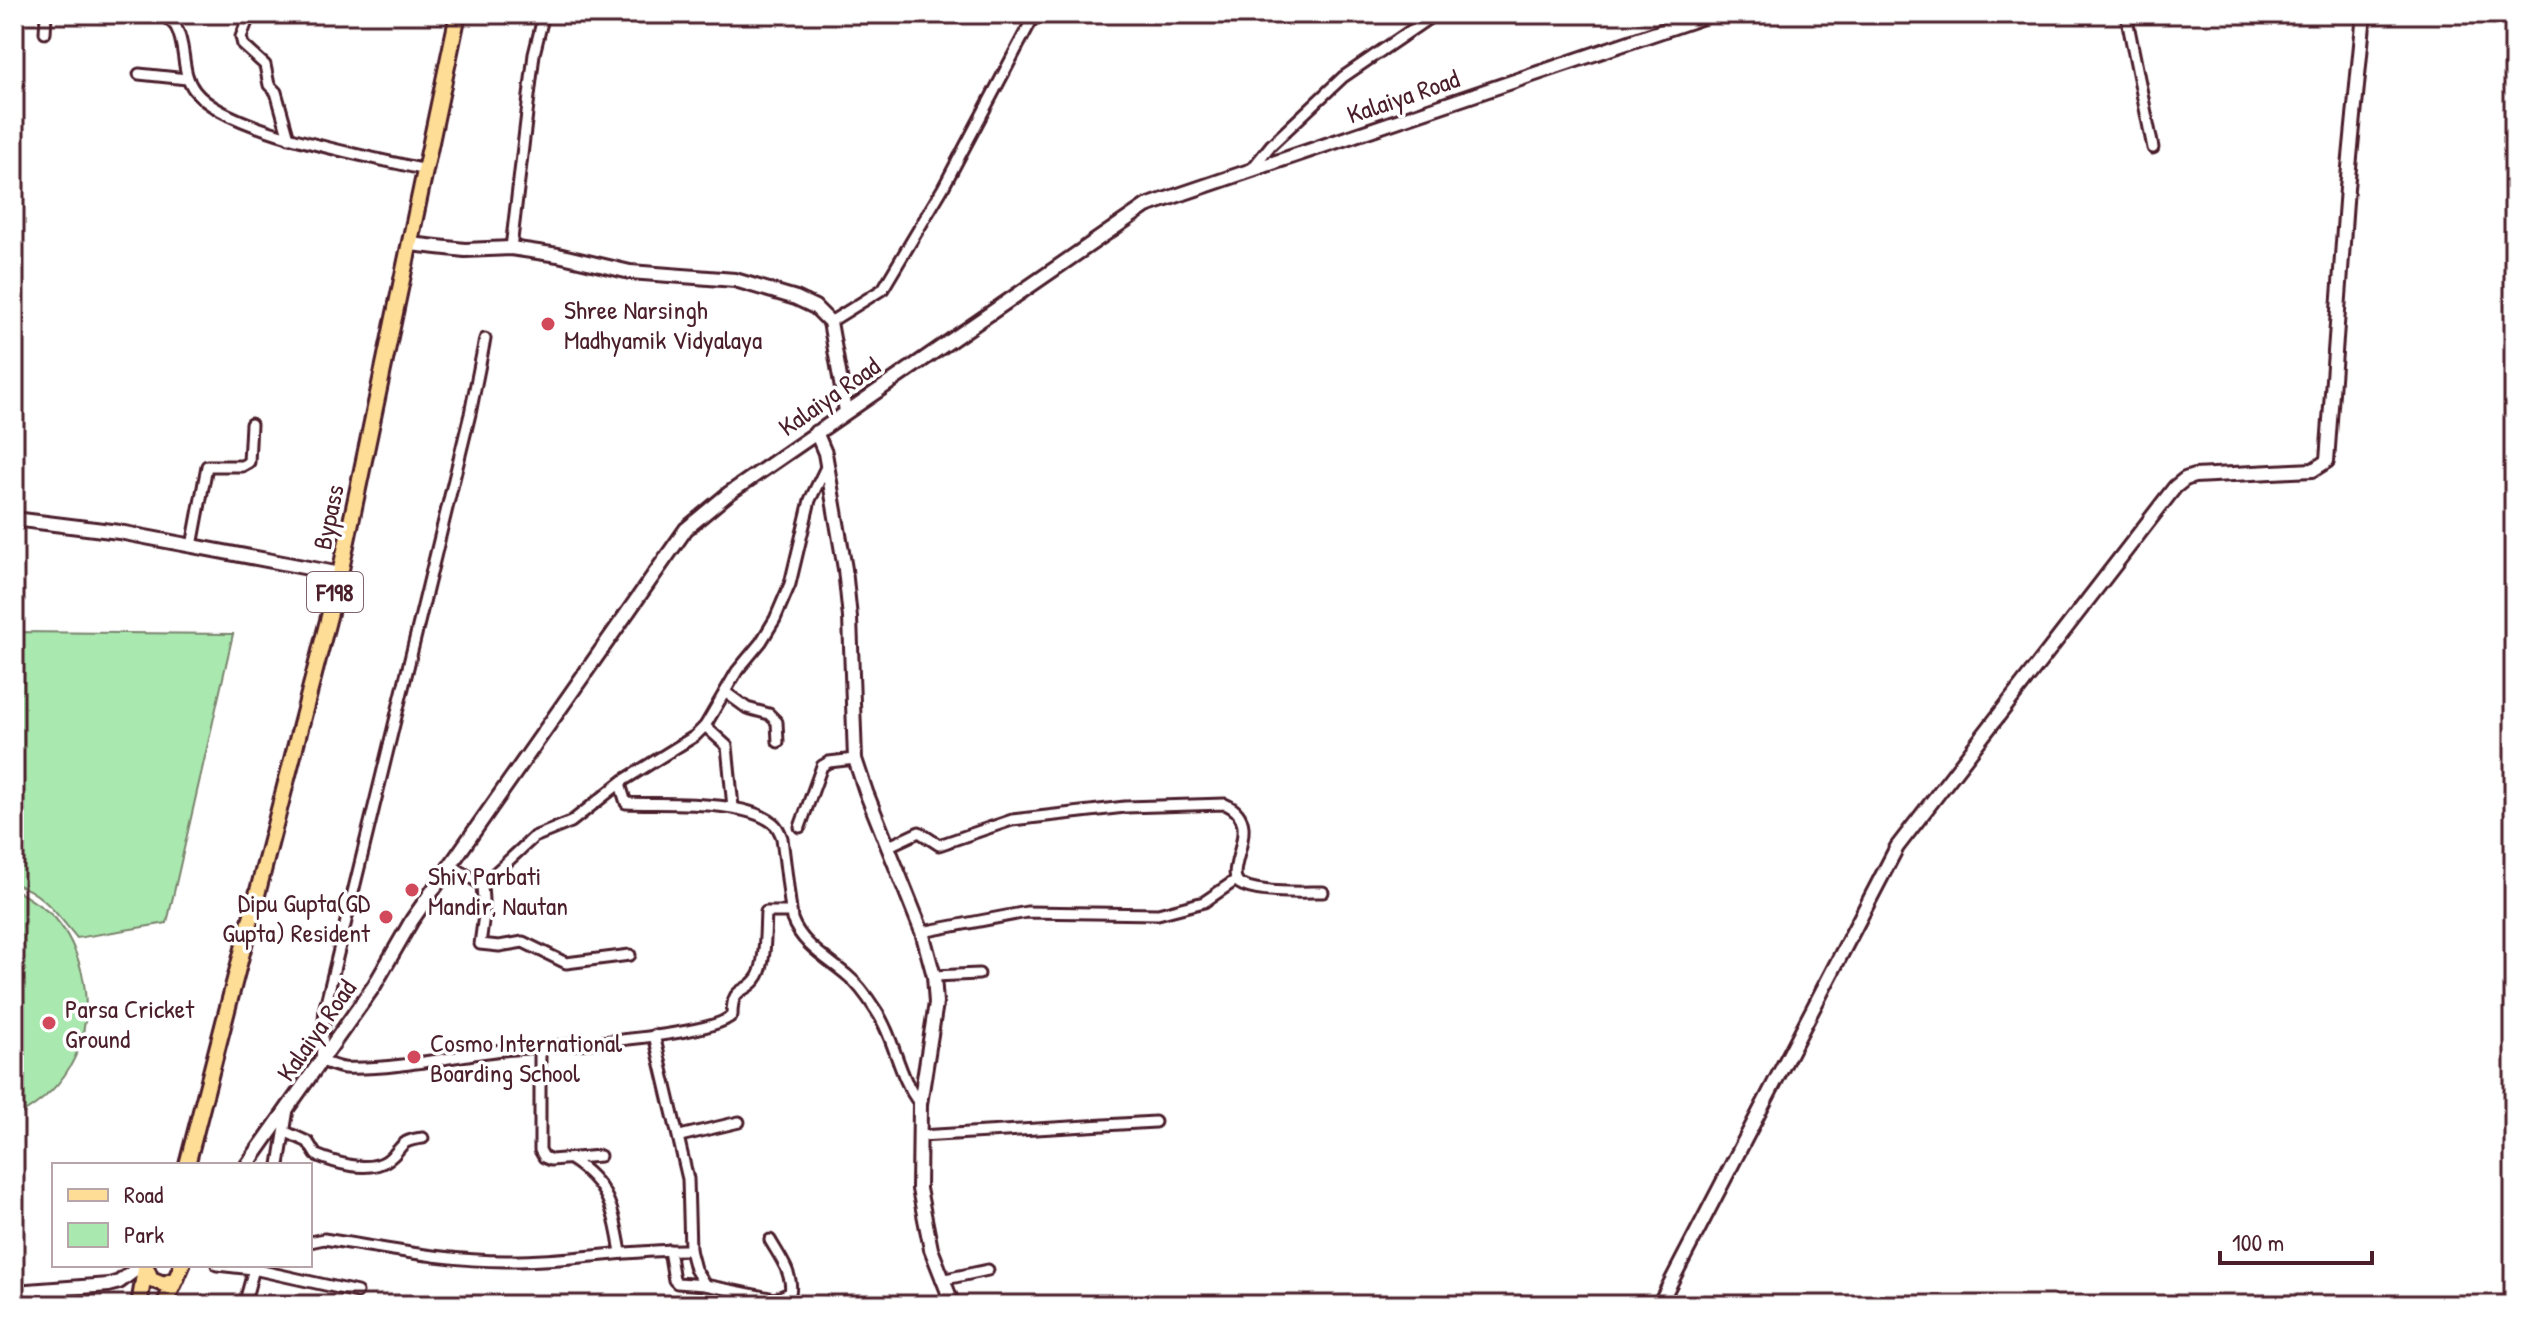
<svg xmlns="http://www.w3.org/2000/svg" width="2528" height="1319" font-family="'Patrick Hand',sans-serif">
  <rect width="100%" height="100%" fill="#fff"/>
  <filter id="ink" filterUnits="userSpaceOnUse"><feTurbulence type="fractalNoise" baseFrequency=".0125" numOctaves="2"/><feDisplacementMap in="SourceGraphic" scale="16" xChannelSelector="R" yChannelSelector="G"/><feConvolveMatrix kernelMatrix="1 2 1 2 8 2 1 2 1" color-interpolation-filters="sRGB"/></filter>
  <g filter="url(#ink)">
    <g fill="#a9e8af" stroke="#7a846d" stroke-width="2">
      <path d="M14,632L233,634L167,923L77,938C60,918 41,890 14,884Z"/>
      <path d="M14,889C27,897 44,907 55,918C69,934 77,953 82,973C96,1036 71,1088 14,1118Z"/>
    </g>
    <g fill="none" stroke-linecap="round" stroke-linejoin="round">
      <defs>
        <g id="street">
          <path d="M162,14C166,18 173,22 176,27C187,47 180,72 195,91C226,132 373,157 426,170"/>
          <path d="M250,14L241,37L243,45L265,65L269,85L276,92L289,138"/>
          <path d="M2126,14L2153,148"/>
          <path d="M45,33L46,14"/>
          <path d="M139,74L187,79"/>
          <path d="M1250,171L1271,145L1343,77L1435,14"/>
          <path d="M511,248L534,54L544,14"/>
          <path d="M830,322L883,289L943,188L1035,14"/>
          <path d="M485,339L470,414L325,1007L321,1061C328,1063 336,1067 344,1068C397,1070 451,1056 503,1050C541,1046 713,1038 732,1015C732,983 746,996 758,976C766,963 765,928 766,912H791"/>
          <path d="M192,546L207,466H242L249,462L251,424"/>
          <path d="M725,692L747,708L769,714L777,722L778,742"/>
          <path d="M705,726L727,746L733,807"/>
          <path d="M620,784L626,803C665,805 742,799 773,823C778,827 780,832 782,838L792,919C802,945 827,958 848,976C858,984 868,998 875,1009C895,1038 898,1077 920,1104"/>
          <path d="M800,827L822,766L829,762L855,759"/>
          <path d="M887,847L919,832L939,845L1012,820L1125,807L1225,804C1268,823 1218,874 1242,885C1263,894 1301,892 1323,892"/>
          <path d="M451,865L482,885L534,837L571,822L624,780L695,736L705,726L737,671L761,642L775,619L790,584L810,500L827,465"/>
          <path d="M482,885L484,915L480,944L499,946L523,942L566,963L630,955"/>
          <path d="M922,932L1027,912L1158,914L1204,902L1236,880"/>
          <path d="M934,976L979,974"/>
          <path d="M654,1035L688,1179L690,1250"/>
          <path d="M540,1047V1150L544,1157L551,1160L600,1156"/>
          <path d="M286,1132L308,1142L316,1155C335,1163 367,1173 386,1161C405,1149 395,1141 423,1138"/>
          <path d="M680,1136L739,1122"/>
          <path d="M920,1136L1155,1122"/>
          <path d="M570,1159C609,1184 613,1208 621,1252"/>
          <path d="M279,1165L288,1109"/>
          <path d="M310,1242L324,1239C384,1248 445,1261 506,1261C568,1262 629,1249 690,1250L695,1269L705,1285L775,1299L790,1293C794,1275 779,1256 770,1240"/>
          <path d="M669,1250L674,1280L677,1283L705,1285"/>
          <path d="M217,1265L253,1269L357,1292"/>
          <path d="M941,1280L988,1270"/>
          <path d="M244,1305L255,1265"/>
        </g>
        <g id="secondary">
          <path d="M410,244L465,250L511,248L558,255L630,272L735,280L796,298L815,307L830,322L846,411"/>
          <path d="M816,432L825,453L845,569L850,618L855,759L866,792L922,932L934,976L936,1003L920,1104L919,1189L931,1249L953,1305"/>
          <path d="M14,519L119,532L340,574"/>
          <path d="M247,1165L374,986L412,920L686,529L728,494L1146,206L1712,14"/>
          <path d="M14,1292L109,1285L119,1282L142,1265"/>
          <path d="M1659,1305L1897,847L2175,487L2185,479L2194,476L2313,470L2327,461L2347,188L2364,14"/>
        </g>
        <g id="primary">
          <path d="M187,1165L340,574L458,14"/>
          <path d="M145,1265L151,1279L164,1284L176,1279L182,1265"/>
          <path d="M139,1305L145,1269"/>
          <path d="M164,1305L176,1279"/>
        </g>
      </defs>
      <use href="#street" stroke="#4a1f2b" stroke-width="15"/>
      <use href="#secondary" stroke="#4a1f2b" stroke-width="18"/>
      <use href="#primary" stroke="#4a1f2b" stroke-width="20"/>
      <use href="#street" stroke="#fff" stroke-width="9"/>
      <use href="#secondary" stroke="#fff" stroke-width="12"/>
      <use href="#primary" stroke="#fedd96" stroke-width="14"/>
    </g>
  </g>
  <g fill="#d1495b" stroke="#fff" stroke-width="3">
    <circle cx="548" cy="324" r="8"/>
    <circle cx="412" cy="890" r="8"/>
    <circle cx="386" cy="917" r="8"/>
    <circle cx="49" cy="1023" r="8"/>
    <circle cx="414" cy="1057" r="8"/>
  </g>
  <g text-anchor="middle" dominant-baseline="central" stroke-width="7" stroke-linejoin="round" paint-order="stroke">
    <rect fill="#fff" stroke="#80626b" stroke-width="2" x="307" y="572" width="56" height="40" rx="6"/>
    <g font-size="24" font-weight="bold" fill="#4a1f2b">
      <text x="335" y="592">F198</text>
    </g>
    <g font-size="26" fill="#4a1f2b" stroke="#fff">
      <text transform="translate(1403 96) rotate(-19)">Kalaiya Road</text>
      <text transform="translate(829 396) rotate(-35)">Kalaiya Road</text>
      <text transform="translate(328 517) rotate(-78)">Bypass</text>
      <text transform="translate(316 1030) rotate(-55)">Kalaiya Road</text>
    </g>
    <g font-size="26" fill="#4a1f2b" stroke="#fff" text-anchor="start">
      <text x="564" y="309">Shree Narsingh<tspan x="564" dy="30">Madhyamik Vidyalaya</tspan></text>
      <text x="428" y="875">Shiv Parbati<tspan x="428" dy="30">Mandir, Nautan</tspan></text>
      <text x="370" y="902" text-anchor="end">Dipu Gupta(GD<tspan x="370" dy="30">Gupta) Resident</tspan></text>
      <text x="65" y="1008">Parsa Cricket<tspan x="65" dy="30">Ground</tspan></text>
      <text x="430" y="1042">Cosmo International<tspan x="430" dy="30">Boarding School</tspan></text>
    </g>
  </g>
  <rect width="2528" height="1319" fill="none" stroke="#fff" stroke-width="48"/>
  <rect x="24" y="24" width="2480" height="1271" fill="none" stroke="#4a1f2b" stroke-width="3" filter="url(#ink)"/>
  <rect x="52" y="1163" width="260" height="104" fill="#ffffff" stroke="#b7a5aa" stroke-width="2"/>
  <rect x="68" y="1189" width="40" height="12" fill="#fedd96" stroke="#b7a5aa" stroke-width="2"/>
  <text x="124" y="1203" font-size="24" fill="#4a1f2b">Road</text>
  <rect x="68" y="1223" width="40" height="24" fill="#a9e8af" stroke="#b7a5aa" stroke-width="2"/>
  <text x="124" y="1243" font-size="24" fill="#4a1f2b">Park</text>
  <path d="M2220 1251v12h152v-12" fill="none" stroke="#4a1f2b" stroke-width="4"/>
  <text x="2232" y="1251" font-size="24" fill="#4a1f2b" stroke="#ffffff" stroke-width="6" paint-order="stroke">100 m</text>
</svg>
